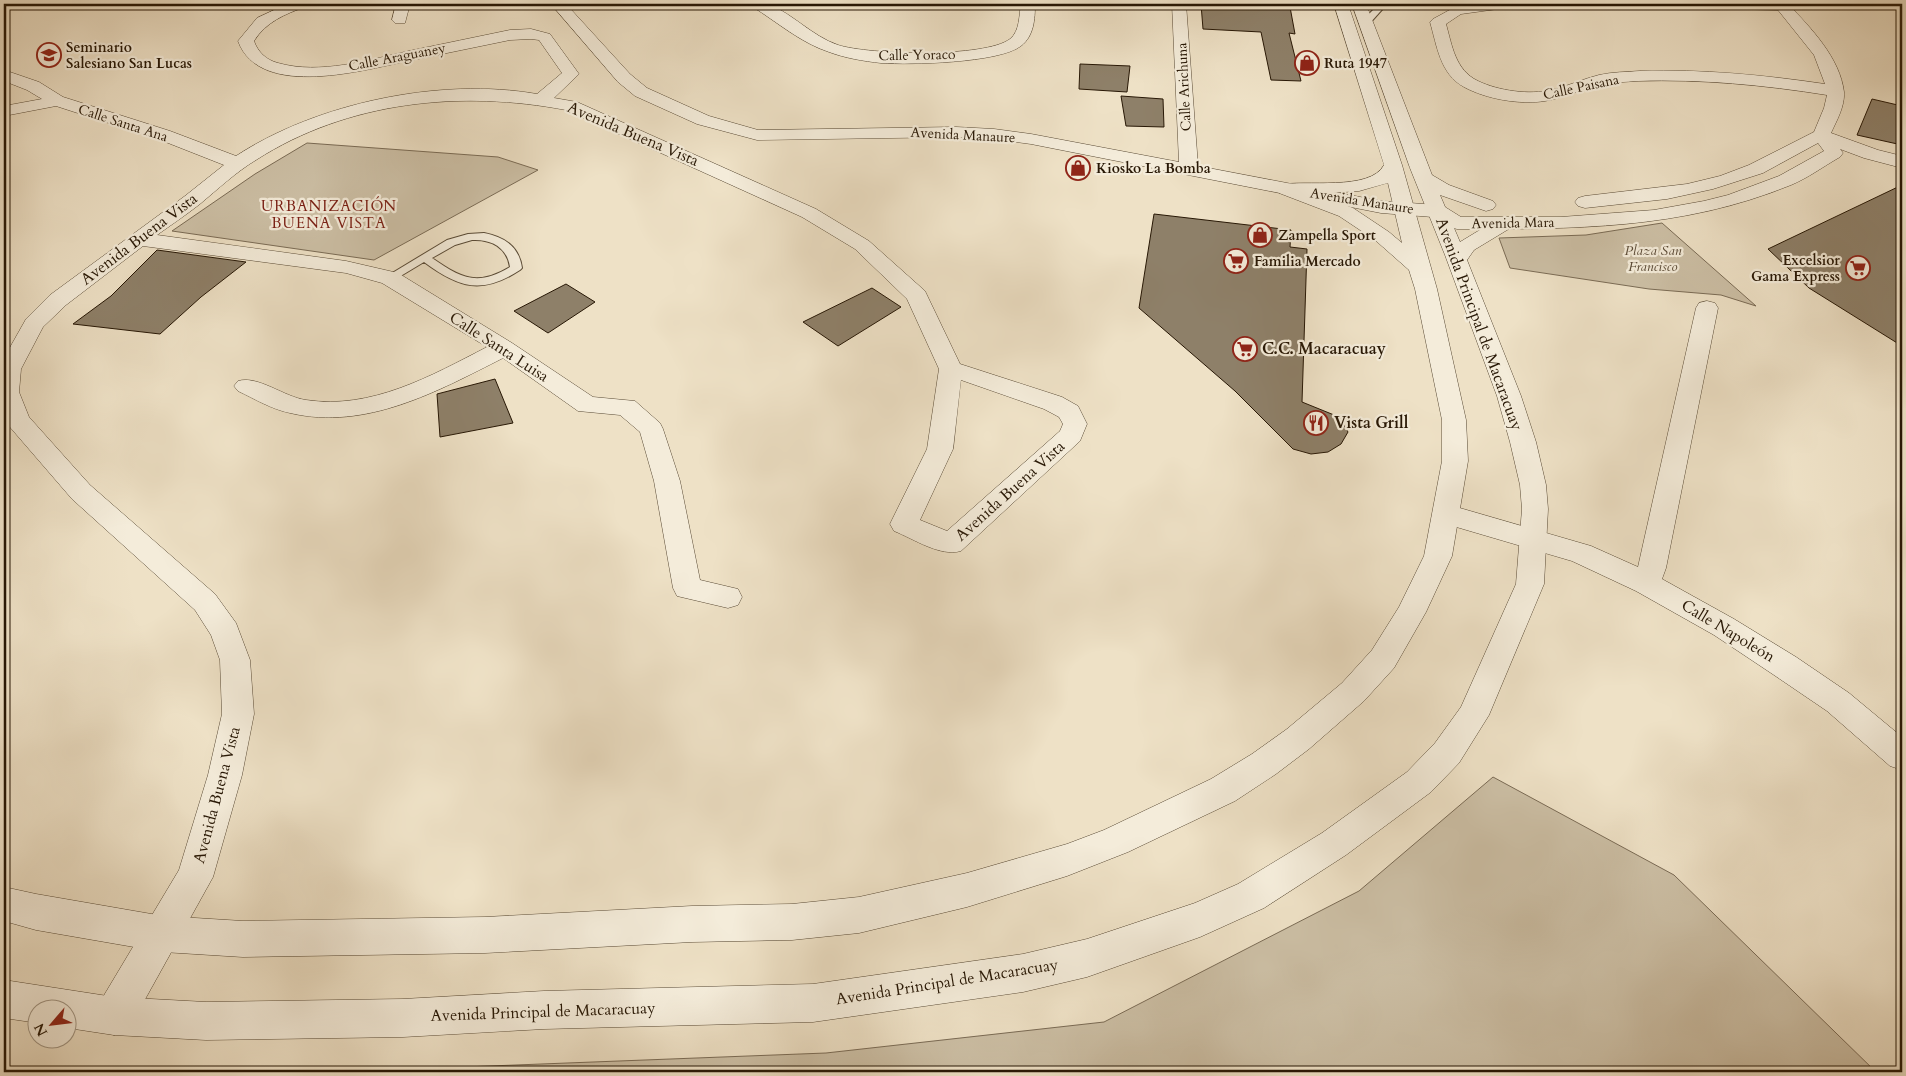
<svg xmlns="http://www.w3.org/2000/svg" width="1906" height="1076" font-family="Cardo,serif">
  <rect width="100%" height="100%" fill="#eee1c6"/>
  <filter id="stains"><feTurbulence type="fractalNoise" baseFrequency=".004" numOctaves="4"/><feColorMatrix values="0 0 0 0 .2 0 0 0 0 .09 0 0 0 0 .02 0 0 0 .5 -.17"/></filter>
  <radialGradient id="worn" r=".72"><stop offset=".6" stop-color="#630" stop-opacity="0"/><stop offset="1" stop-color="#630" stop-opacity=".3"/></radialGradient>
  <g fill="#ccbfa5" stroke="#7a6b55">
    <path d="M307,143L498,157L538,170L374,260L172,231L255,174Z"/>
    <path d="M1662,223L1756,306L1721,295L1649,289L1510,268L1499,238L1586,235Z"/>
    <path d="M1493,777L1674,875L1876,1072H440L438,1068L826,1053L1104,1022L1359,891Z"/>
  </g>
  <g fill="#8e8069" stroke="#271705">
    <path d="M1201,4L1290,7L1295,34L1289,33L1301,81L1271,80L1261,32L1203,29Z"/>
    <path d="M1080,64L1130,66L1127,92L1079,89Z"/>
    <path d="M1121,96L1163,99L1164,127L1126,126Z"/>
    <path d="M1872,99L1902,106V145L1857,135Z"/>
    <path d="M1902,185V346L1809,288L1768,249Z"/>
    <path d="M1154,214L1291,230L1290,247L1307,249L1302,402L1339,417L1348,432L1341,444L1328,452L1311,454L1293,449L1235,391L1139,308Z"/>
    <path d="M157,250L246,262L201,297L160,334L73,324L111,296Z"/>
    <path d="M566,284L595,302L548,333L514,311Z"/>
    <path d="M872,288L901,307L838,346L803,322Z"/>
    <path d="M495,379L513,423L440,437L437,394Z"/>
  </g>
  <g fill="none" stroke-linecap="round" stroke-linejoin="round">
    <defs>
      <g id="service">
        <path d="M1379,4H1387L1370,23H1364V19Z"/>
        <path d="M484,233C504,237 519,246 522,268L520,270C482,295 459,288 424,262L394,280H386L384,278L447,240L468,234ZM472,240C491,239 507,247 510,267C477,287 461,278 432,258L455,245Z"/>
      </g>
      <g id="minor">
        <path d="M287,4H307L305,7C285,14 266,22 254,41C258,52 266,60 278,63C320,75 368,60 409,51C443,44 476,37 510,30L531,29L550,34L579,74L554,98L577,102L816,209L869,241L925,291L960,364L1062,397L1078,406L1087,424L1080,441L961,551C940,557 914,539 894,531L890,524L927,449L939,369L907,299L855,249L802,217L566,110C461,90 348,101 256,160C236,172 218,189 200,204C186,215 171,225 157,235L346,261L398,273L512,343L593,397L635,401L660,423L663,429L680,481L700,580L738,589L742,597L738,605L728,608L677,596L673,588L654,481L640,432L620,415L578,411L503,358C438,391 366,431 290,413C271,409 255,399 238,391L234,386L238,381C258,375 284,397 306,400C371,410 431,376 487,347L382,283L346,273L143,246L66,305L43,327L21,369L19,392L29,417L90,485L215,594L236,623L250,660L254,714L242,775L213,877L128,1030L114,1035L100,1030L95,1016L100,1002L179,870L208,775L222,714L220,660L211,635L195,610L72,499L9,426L4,415V358L26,319L50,295L185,196L224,165L158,139L56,106L4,116V106L42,99L27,90L4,81V70L39,82L63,97L170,131L236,156C317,103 441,77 537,94L562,73L539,40L531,39L510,40C478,47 445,53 413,60C367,69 260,101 238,41L257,18ZM961,380L1044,409L1059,417L1063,424L1060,431L947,531L920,520L953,449Z"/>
        <path d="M396,4H410L405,23H395L392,20Z"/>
        <path d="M551,4H566L630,74L647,88L709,116L758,130L956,127L994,129L1031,134L1179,162L1172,4H1186L1198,166L1381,201L1438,205L1445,207L1461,217H1561L1654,210L1704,201L1728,195L1779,176L1824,151L1818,143L1763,173L1713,189L1667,199L1585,208L1578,206L1575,202L1578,198L1585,196L1687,184L1720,176L1749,165L1814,132L1824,108L1827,95C1764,85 1701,79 1638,81C1625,82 1612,82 1600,85C1581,89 1564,98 1545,101C1520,105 1486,99 1464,87C1440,74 1437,46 1430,22L1433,19L1457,6L1512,4L1510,7L1505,8L1461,14L1446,24C1452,45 1455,70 1478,81C1499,91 1529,95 1552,90C1568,86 1583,79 1599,75C1612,72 1627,72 1640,71C1702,69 1764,75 1825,84L1814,55L1778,10L1685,8L1680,7L1678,4H1788C1811,28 1840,58 1844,92C1845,106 1837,120 1831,133L1878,150L1902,156V168L1864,158L1840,149L1843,153L1840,157C1824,166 1808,178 1791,185C1681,230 1573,229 1457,229L1450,227L1433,217L1381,213L1031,144L994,139L956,137L757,140L697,124L635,96L618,82Z"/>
        <path d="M751,4C756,4 764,2 770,5C793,14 812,36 838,45C869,55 985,58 1010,39C1020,31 1019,15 1021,4H1035C1035,19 1034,36 1021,46C999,63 910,65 881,63C863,61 845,58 829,52C801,43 777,22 753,7Z"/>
        <path d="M1707,301L1715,303L1718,308L1666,568L1662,579L1734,619L1796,657L1849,693L1902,737V770L1890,766L1827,711L1774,675L1714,635L1636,591L1572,561L1436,521L1433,514L1436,507L1446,504L1591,546L1638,567L1696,308L1699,303Z"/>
      </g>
      <g id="tertiary">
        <path d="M1334,4H1348L1402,165L1437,289L1466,420L1468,461L1452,556L1426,612L1394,668L1364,701L1309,749L1276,774L1235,801L1128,852L1067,876L967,907L859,933L792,940L692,942L485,953L243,957L163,952L36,930L4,921V887L36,894L163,916L243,921L485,917L692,906L792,904L859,897L967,873L1067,844L1104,830L1211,779L1252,754L1287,729L1342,683L1372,650L1399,607L1424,556L1442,461V420L1415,289L1409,270L1375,240L1339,216L1279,193L1276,189L1279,185C1304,179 1370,192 1384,165ZM1388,183L1402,243L1389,232L1353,208L1316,194L1359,191Z"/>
        <path d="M1352,4H1366L1432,175L1449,185L1493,201L1496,205L1493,209L1486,211L1440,195L1460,242L1498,219L1505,217L1512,219L1515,223L1512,227L1474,250L1467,260L1521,396L1536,442L1546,485L1548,509L1544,584L1489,715L1459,763L1431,792L1346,855L1264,908L1200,937L1087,977L1023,992L813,1022L544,1029L403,1037L206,1040L114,1035L68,1028V1008H38V1023L4,1018V980L114,997L206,1002L403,999L544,991L813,984L1023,954L1087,939L1195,903L1238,884L1322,833L1407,772L1435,743L1461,707L1516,584L1522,509L1520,485L1510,442L1497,396L1445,255L1410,168Z"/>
      </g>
    </defs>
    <use href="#service" stroke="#594a35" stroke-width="2"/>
    <use href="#minor" stroke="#594a35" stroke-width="1"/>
    <use href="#tertiary" stroke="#594a35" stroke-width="1"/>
    <use href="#service" fill="#f4ecda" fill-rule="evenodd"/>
    <use href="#minor" fill="#f4ecda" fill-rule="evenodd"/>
    <use href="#tertiary" fill="#f4ecda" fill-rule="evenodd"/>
  </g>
  <defs>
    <symbol id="university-ring" viewBox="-11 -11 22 22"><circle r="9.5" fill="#f4ecda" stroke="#8f2418" stroke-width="1.5"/><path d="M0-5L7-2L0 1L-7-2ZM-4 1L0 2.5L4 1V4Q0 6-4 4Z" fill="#8f2418"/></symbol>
    <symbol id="shop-ring" viewBox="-11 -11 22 22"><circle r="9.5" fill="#f4ecda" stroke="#8f2418" stroke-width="1.5"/><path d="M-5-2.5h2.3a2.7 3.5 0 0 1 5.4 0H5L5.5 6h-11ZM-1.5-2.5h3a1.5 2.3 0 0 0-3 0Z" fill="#8f2418"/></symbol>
    <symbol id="supermarket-ring" viewBox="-11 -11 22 22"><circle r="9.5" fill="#f4ecda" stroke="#8f2418" stroke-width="1.5"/><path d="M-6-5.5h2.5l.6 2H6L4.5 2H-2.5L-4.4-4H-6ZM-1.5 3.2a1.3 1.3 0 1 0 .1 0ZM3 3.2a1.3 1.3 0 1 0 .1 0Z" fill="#8f2418"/></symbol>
    <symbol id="restaurant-ring" viewBox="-11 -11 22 22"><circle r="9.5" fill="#f4ecda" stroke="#8f2418" stroke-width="1.5"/><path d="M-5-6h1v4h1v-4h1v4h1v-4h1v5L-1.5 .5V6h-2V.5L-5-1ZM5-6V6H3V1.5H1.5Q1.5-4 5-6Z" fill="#8f2418"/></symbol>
  </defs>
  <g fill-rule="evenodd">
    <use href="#university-ring" x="35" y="41" width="28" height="28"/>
    <use href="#shop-ring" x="1293" y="49" width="28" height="28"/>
    <use href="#shop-ring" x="1064" y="154" width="28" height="28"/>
    <use href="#shop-ring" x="1246" y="221" width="28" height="28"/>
    <use href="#supermarket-ring" x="1222" y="247" width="28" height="28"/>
    <use href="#supermarket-ring" x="1844" y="254" width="28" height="28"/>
    <use href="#supermarket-ring" x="1231" y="335" width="28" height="28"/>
    <use href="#restaurant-ring" x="1302" y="409" width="28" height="28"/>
  </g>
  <g text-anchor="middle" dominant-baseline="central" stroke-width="4.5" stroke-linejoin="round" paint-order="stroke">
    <g font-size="14" font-weight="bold" fill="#271705" stroke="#f4ecda" text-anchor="start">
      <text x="66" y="47">Seminario<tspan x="66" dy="16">Salesiano San Lucas</tspan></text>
      <text x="1324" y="63">Ruta 1947</text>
      <text x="1096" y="168">Kiosko La Bomba</text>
      <text x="1278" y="235">Zampella Sport</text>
      <text x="1840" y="260" text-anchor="end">Excelsior<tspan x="1840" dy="16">Gama Express</tspan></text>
      <text x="1254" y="261">Familia Mercado</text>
    </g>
    <g font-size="14" fill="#271705" stroke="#f4ecda">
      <text transform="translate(917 55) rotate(-1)">Calle Yoraco</text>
      <text transform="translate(397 57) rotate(-11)">Calle Araguaney</text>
      <text transform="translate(1184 87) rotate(-93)">Calle Arichuna</text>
      <text transform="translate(1581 87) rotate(-12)">Calle Paisana</text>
      <text transform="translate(123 123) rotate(18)">Calle Santa Ana</text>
      <text transform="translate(963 135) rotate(3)">Avenida Manaure</text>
      <text transform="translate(1362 201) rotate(9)">Avenida Manaure</text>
      <text transform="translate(1513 223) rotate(-1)">Avenida Mara</text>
    </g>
    <g font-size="14" font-style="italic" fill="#594935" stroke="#f4ecda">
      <text x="1653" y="250">Plaza San<tspan x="1653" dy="16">Francisco</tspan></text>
    </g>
    <g font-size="15" letter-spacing="1" fill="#7a1f14" stroke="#f4ecda">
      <text x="329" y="206">URBANIZACIÓN<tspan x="329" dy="17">BUENA VISTA</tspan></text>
    </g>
    <g font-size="16" fill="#271705" stroke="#f4ecda">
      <text transform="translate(633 134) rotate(23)">Avenida Buena Vista</text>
      <text transform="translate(139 239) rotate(-37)">Avenida Buena Vista</text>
      <text transform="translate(1479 324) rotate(70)">Avenida Principal de Macaracuay</text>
      <text transform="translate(499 347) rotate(33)">Calle Santa Luisa</text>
      <text transform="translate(1010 491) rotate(-42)">Avenida Buena Vista</text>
      <text transform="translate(1728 631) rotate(31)">Calle Napoleón</text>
      <text transform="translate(217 795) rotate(-75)">Avenida Buena Vista</text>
      <text transform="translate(947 982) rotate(-9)">Avenida Principal de Macaracuay</text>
      <text transform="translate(543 1012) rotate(-2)">Avenida Principal de Macaracuay</text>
    </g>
    <g font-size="16" font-weight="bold" fill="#271705" stroke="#f4ecda" text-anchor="start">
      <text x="1262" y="349">C.C. Macaracuay</text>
      <text x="1334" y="423">Vista Grill</text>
    </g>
  </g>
  <rect width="1906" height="1076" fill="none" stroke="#eee1c6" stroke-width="20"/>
  <rect x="5" y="5" width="1896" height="1066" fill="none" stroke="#271705" stroke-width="2.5"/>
  <rect x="10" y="10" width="1886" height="1056" fill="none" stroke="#271705"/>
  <g transform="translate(52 1024) rotate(242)"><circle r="24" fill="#f4ecda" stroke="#a29785"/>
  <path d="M0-4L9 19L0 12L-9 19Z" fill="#8f2418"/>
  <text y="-8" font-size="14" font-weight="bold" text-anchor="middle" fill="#271705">N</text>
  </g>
  <rect width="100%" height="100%" filter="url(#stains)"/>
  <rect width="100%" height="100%" fill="url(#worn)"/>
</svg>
